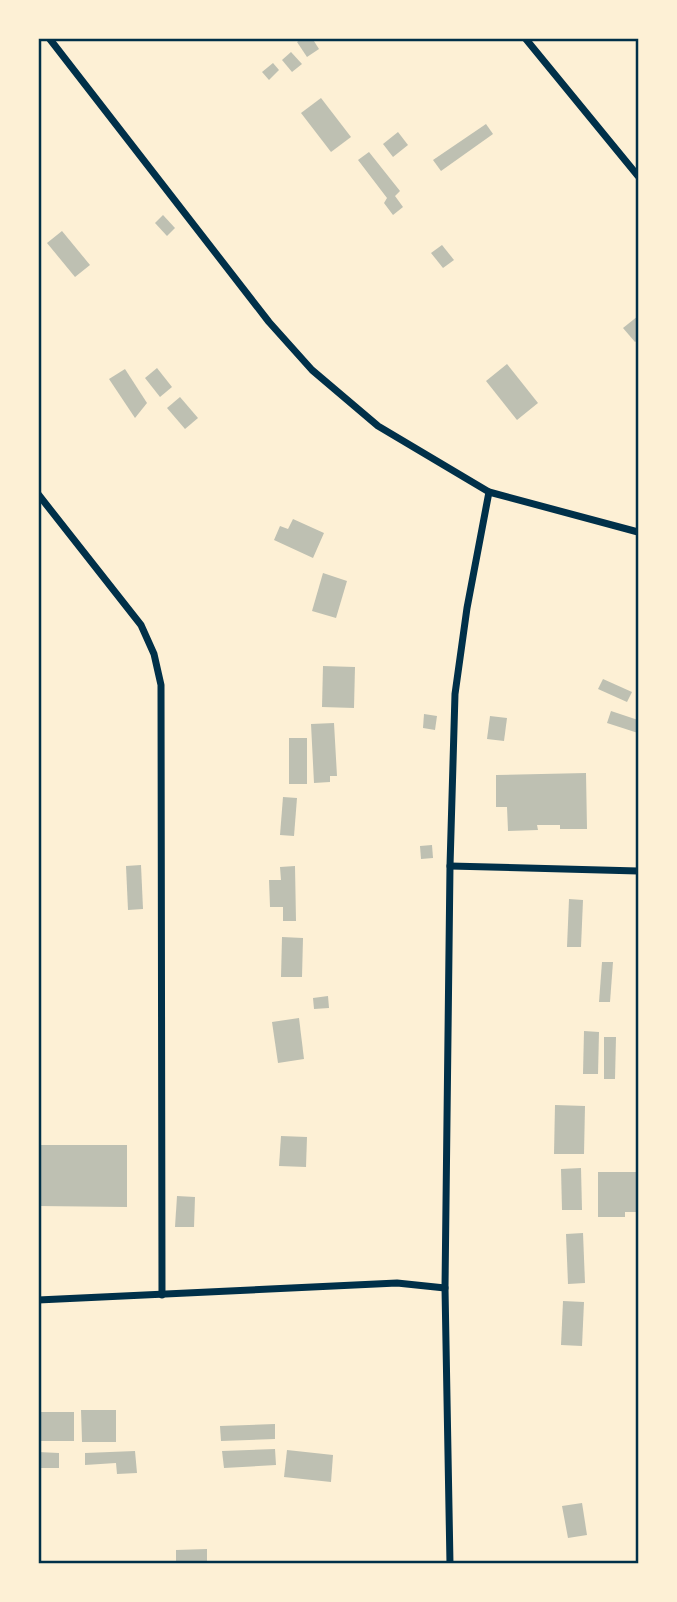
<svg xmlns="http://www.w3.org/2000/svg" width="677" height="1602" font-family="Barlow,sans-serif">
  <rect width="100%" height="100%" fill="#fdf0d5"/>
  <g fill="#bec0b2">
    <path d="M302,38H312L319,49L307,57L297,42Z"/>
    <path d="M291,52L302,64L292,72L282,60Z"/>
    <path d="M273,63L279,70L269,80L262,72Z"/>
    <path d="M321,98L351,137L331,152L301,113Z"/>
    <path d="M486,124L493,134L441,171L433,160Z"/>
    <path d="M398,132L408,145L393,157L383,144Z"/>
    <path d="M369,152L400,191L395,196L403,207L393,215L384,203L387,198L358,160Z"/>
    <path d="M163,215L175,228L167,236L155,223Z"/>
    <path d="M62,231L90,265L75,277L47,243Z"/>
    <path d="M442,245L454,260L443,268L431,253Z"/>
    <path d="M638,316V340L635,342L623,328Z"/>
    <path d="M507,364L538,403L517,420L486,381Z"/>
    <path d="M157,368L172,387L160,397L145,378Z"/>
    <path d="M125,369L147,403L135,418L109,379Z"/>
    <path d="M180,397L198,418L185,429L167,408Z"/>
    <path d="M293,519L324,533L313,558L274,540L280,526L288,529Z"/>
    <path d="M323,573L347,581L336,618L312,611Z"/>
    <path d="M323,666L355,667L354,708L322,707Z"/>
    <path d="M603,679L632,692L627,702L598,689Z"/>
    <path d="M611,711L638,720V733L607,723Z"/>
    <path d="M424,714L437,716L435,730L423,728Z"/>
    <path d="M490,716L507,718L504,741L487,739Z"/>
    <path d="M334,723L337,776H330V782L314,783L311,724Z"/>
    <rect x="289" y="738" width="18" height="46"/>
    <path d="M586,773L587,829H560V825H537L538,830L508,831L507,807H496V775Z"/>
    <path d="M283,797L297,798L294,836L280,835Z"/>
    <path d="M432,845L433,858L421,859L420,846Z"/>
    <path d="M141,865L143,909L128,910L126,866Z"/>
    <path d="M295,866L296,921H283V907H270L269,880H281L280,867Z"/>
    <path d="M569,899L583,900L581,947H567Z"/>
    <path d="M282,937L303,938L302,977H281Z"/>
    <path d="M602,962H613L610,1002H599Z"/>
    <path d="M328,996L329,1008L314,1009L313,998Z"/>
    <path d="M299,1018L304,1059L278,1063L272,1022Z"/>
    <path d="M584,1031L599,1032L598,1074H583Z"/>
    <path d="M604,1037H616L615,1079H604Z"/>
    <path d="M555,1105L585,1106L584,1154H554Z"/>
    <path d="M281,1136L307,1137L306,1167L279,1166Z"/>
    <path d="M38,1145H127V1207L38,1206Z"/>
    <path d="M581,1168L582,1210H562L561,1169Z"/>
    <path d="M598,1172H638V1212H625V1217H598Z"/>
    <path d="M177,1196L195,1197L194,1227H175Z"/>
    <path d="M583,1233L585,1283L568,1284L566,1234Z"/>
    <path d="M563,1301L584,1302L582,1346L561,1345Z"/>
    <path d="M81,1410H116V1442H82Z"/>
    <rect x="38" y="1412" width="36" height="29"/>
    <path d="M275,1424V1439L221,1441L220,1426Z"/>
    <path d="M275,1449L276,1465L224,1468L222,1451Z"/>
    <path d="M287,1450L333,1455L331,1482L284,1477Z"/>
    <path d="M135,1451L137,1473L117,1474L116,1463L85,1465V1453Z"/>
    <path d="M38,1452L59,1453V1468H38Z"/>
    <path d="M582,1503L587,1535L568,1538L562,1506Z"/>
    <path d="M207,1549V1564H176V1550Z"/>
  </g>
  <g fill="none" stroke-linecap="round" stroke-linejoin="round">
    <g stroke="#003049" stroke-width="7">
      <path d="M49,38L269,322L312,370L378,426L489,492L638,532"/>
      <path d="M525,38L638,176"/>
      <path d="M38,494L141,625L154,654L161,685L162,1295"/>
      <path d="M450,866L638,871"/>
      <path d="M38,1300L397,1283L445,1288"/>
      <path d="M450,1564L445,1288L450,866L455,694L467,608L489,492"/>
    </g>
  </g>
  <rect width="677" height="1602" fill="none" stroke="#fdf0d5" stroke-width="80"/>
  <rect x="40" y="40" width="597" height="1522" fill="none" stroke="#003049" stroke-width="2.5"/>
</svg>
